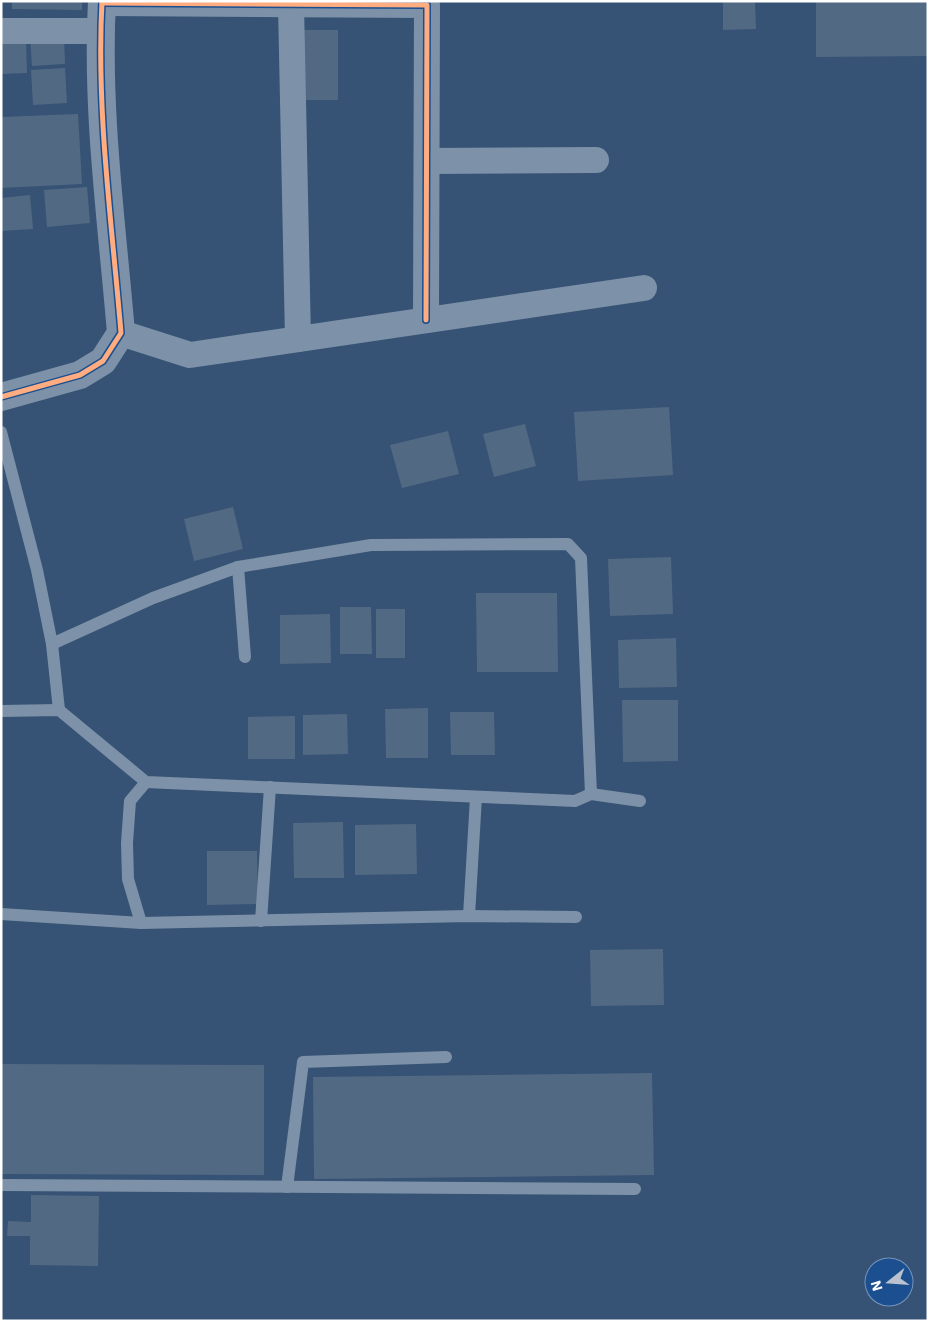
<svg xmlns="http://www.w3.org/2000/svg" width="929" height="1322" font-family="'IBM Plex Sans',sans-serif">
  <rect width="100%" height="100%" fill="#365274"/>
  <g fill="#526984">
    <path d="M12,1H82V10L12,9Z"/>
    <path d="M723,1H755L756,29L723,30Z"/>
    <path d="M816,1H928V56L816,57Z"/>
    <rect x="298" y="30" width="40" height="70"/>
    <path d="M64,35L65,64L32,66L30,37Z"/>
    <path d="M26,39L27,73L1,74V40Z"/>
    <path d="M65,68L67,103L33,105L31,70Z"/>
    <path d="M78,114L82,184L1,188V117Z"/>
    <path d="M87,187L90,223L47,227L44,190Z"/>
    <path d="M30,195L33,229L1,231V198Z"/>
    <path d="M669,407L673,475L578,481L574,412Z"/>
    <path d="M525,424L536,466L494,477L483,434Z"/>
    <path d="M448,431L459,474L402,488L390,445Z"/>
    <path d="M233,507L243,549L194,561L184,519Z"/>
    <path d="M671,557L673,614L610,616L608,559Z"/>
    <path d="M476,593H557L558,672H477Z"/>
    <path d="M340,607H371L372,654H340Z"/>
    <rect x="376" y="609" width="29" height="49"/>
    <path d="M330,614L331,663L280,664V615Z"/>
    <path d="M676,638L677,687L619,688L618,640Z"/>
    <path d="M622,700H678V761L623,762Z"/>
    <path d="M428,708V758H386L385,709Z"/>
    <path d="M450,712H494L495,755H451Z"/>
    <path d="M347,714L348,754L303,755V715Z"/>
    <path d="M295,716V759H248V717Z"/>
    <path d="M343,822L344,878H294L293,823Z"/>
    <path d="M416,824L417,874L355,875V825Z"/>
    <path d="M207,851H257L258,904L207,905Z"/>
    <path d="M663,949L664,1005L591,1006L590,950Z"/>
    <path d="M1,1064L264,1065V1175L1,1174Z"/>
    <path d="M652,1073L654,1175L314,1179L313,1077Z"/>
    <path d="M31,1195L99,1196L98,1266L30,1265V1236H7L8,1221L31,1222Z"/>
  </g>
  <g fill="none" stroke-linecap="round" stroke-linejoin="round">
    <g stroke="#7d92a8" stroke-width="12">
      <path d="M1,432L37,570L52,644L59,710"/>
      <path d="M238,567L245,657"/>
      <path d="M52,644L153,598L238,567L371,545L568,544L581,558L591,794"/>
      <path d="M1,711L59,710L146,782L575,801L591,794L640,801"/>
      <path d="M1,914L141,923L469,916L576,917"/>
      <path d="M469,916L476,797"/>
      <path d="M261,921L270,787"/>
      <path d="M141,923L128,879L127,843L130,801L146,782"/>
      <path d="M1,1185L635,1189"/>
      <path d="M287,1187L303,1062L446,1057"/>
    </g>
    <g stroke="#7d92a8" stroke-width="26">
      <path d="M102,3L427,5L426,320"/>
      <path d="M291,5L298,339"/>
      <path d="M1,31H100"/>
      <path d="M427,161L596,160"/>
      <path d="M121,333L190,355L644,288"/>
    </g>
    <path stroke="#7d92a8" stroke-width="28" d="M1,397L80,375L103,361L121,333C112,224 96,111 102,1"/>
    <defs>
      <g id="cycleway">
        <path d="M102,3L427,5L426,320"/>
        <path d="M1,397L80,375L103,361L121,333C112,224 96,111 102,1"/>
      </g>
    </defs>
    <use href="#cycleway" stroke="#1b4f8f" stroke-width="8"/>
    <use href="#cycleway" stroke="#ffac80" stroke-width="5"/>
  </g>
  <rect width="929" height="1322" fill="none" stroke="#ffffff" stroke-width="5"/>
  <g transform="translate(889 1282) rotate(253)"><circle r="24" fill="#1b4f8f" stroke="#7695bc"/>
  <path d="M0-4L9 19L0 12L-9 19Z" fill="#b9c2ce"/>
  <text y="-8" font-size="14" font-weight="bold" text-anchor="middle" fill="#ffffff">N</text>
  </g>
</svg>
